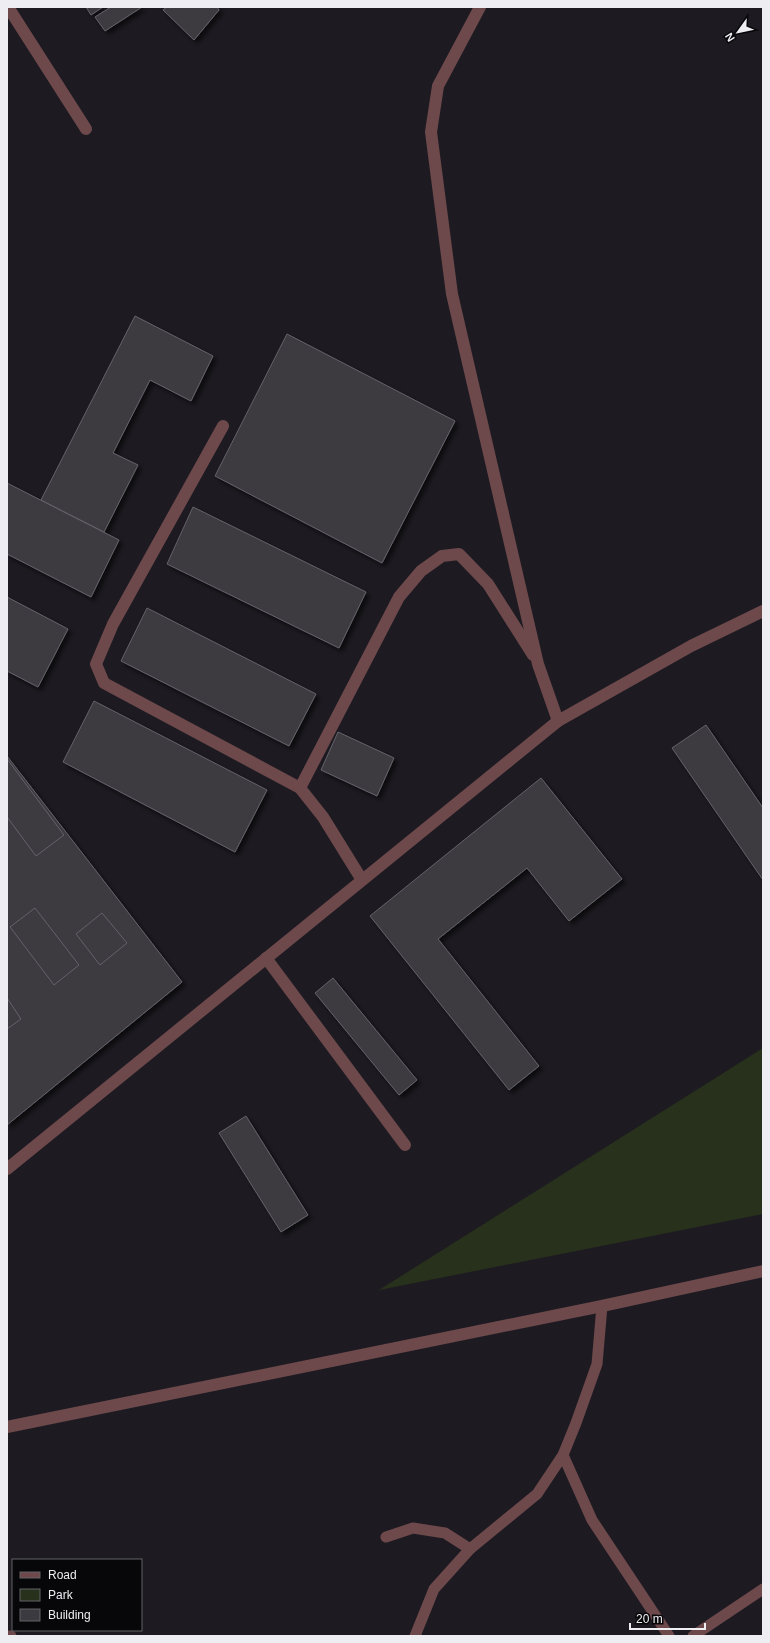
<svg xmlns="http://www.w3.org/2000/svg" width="770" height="1643" font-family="Arial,sans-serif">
  <defs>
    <filter id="shadow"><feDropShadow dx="3.5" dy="3.5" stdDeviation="2" flood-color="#0009"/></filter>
  </defs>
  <rect width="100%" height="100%" fill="#1d1b21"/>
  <path fill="#27311c" d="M763,1048V1214L379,1290Z"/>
  <g fill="#3c3a41" stroke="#65626a" filter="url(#shadow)">
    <path d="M86,7H103L91,15Z"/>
    <path d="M111,7H142L105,31L95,17Z"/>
    <path d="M167,7H217L219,10L194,40L163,10Z"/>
    <path d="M135,316L213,356L191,401L150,380L113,453L138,465L104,532L41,500Z"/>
    <path d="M287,334L455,421L382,563L215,476Z"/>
    <path d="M7,483L119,540L91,597L7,554Z"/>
    <path d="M193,507L366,592L339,648L167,564Z"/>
    <path d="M7,597L68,629L38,687L7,671Z"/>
    <path d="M147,608L316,694L289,746L121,661Z"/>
    <path d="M94,701L267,790L235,852L63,762Z"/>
    <path d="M706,725L763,808V880L672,748Z"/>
    <path d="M338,732L394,758L377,796L321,770Z"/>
    <path d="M7,756L182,982L7,1125Z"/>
    <path d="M7,759L64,835L36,856L7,817Z"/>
    <path d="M541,778L622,879L569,921L527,868L438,939L539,1066L509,1090L370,916Z"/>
    <path d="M35,908L79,965L54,985L10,927Z"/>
    <path d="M102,913L127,943L100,965L76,934Z"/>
    <path d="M333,978L417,1080L399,1095L315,993Z"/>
    <path d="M7,998L21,1019L7,1029Z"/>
    <path d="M246,1116L308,1215L281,1232L219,1133Z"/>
  </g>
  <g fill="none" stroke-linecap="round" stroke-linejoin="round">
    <g stroke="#6d494c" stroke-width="11">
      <path d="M563,1455L592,1520L669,1636"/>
      <path d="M386,1537L413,1528L445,1533L470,1549"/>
      <path d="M7,1636H11"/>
      <path d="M415,1636L434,1589L470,1549L537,1494L563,1455L576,1423L597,1364L602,1306"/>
      <path d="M693,1636L763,1589"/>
    </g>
    <g stroke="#6d494c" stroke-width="12">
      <path d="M8,7L86,129"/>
      <path d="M223,426L113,624L96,664L104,683L300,788L323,817L362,880"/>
      <path d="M558,721L691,646L763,611"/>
      <path d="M300,788L399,597L421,571L442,556L459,554L488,584L533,655"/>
      <path d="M266,958L405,1145"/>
      <path d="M7,1169L558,721L538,664L452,294L431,132L438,86L480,7"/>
      <path d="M7,1427L602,1306L763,1271"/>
    </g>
  </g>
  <rect width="770" height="1643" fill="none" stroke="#eeedf2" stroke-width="16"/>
  <rect x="12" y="1559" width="130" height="72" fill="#070609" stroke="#636266"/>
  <rect x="20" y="1572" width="20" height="6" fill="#6d494c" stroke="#636266"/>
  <text x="48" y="1579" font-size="12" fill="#eeedf2">Road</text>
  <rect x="20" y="1589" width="20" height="12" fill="#27311c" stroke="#636266"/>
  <text x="48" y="1599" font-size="12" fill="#eeedf2">Park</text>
  <rect x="20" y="1609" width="20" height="12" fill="#3c3a41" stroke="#636266"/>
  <text x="48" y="1619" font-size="12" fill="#eeedf2">Building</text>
  <g transform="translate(738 32) rotate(237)" stroke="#070609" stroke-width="3" paint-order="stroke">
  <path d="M0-3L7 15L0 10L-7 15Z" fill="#eeedf2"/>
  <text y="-6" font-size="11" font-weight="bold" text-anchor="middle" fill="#eeedf2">N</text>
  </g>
  <path d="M630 1623v6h75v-6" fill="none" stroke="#eeedf2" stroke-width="2"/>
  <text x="636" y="1623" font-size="12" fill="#eeedf2" stroke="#070609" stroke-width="3" paint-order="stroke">20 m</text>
</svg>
